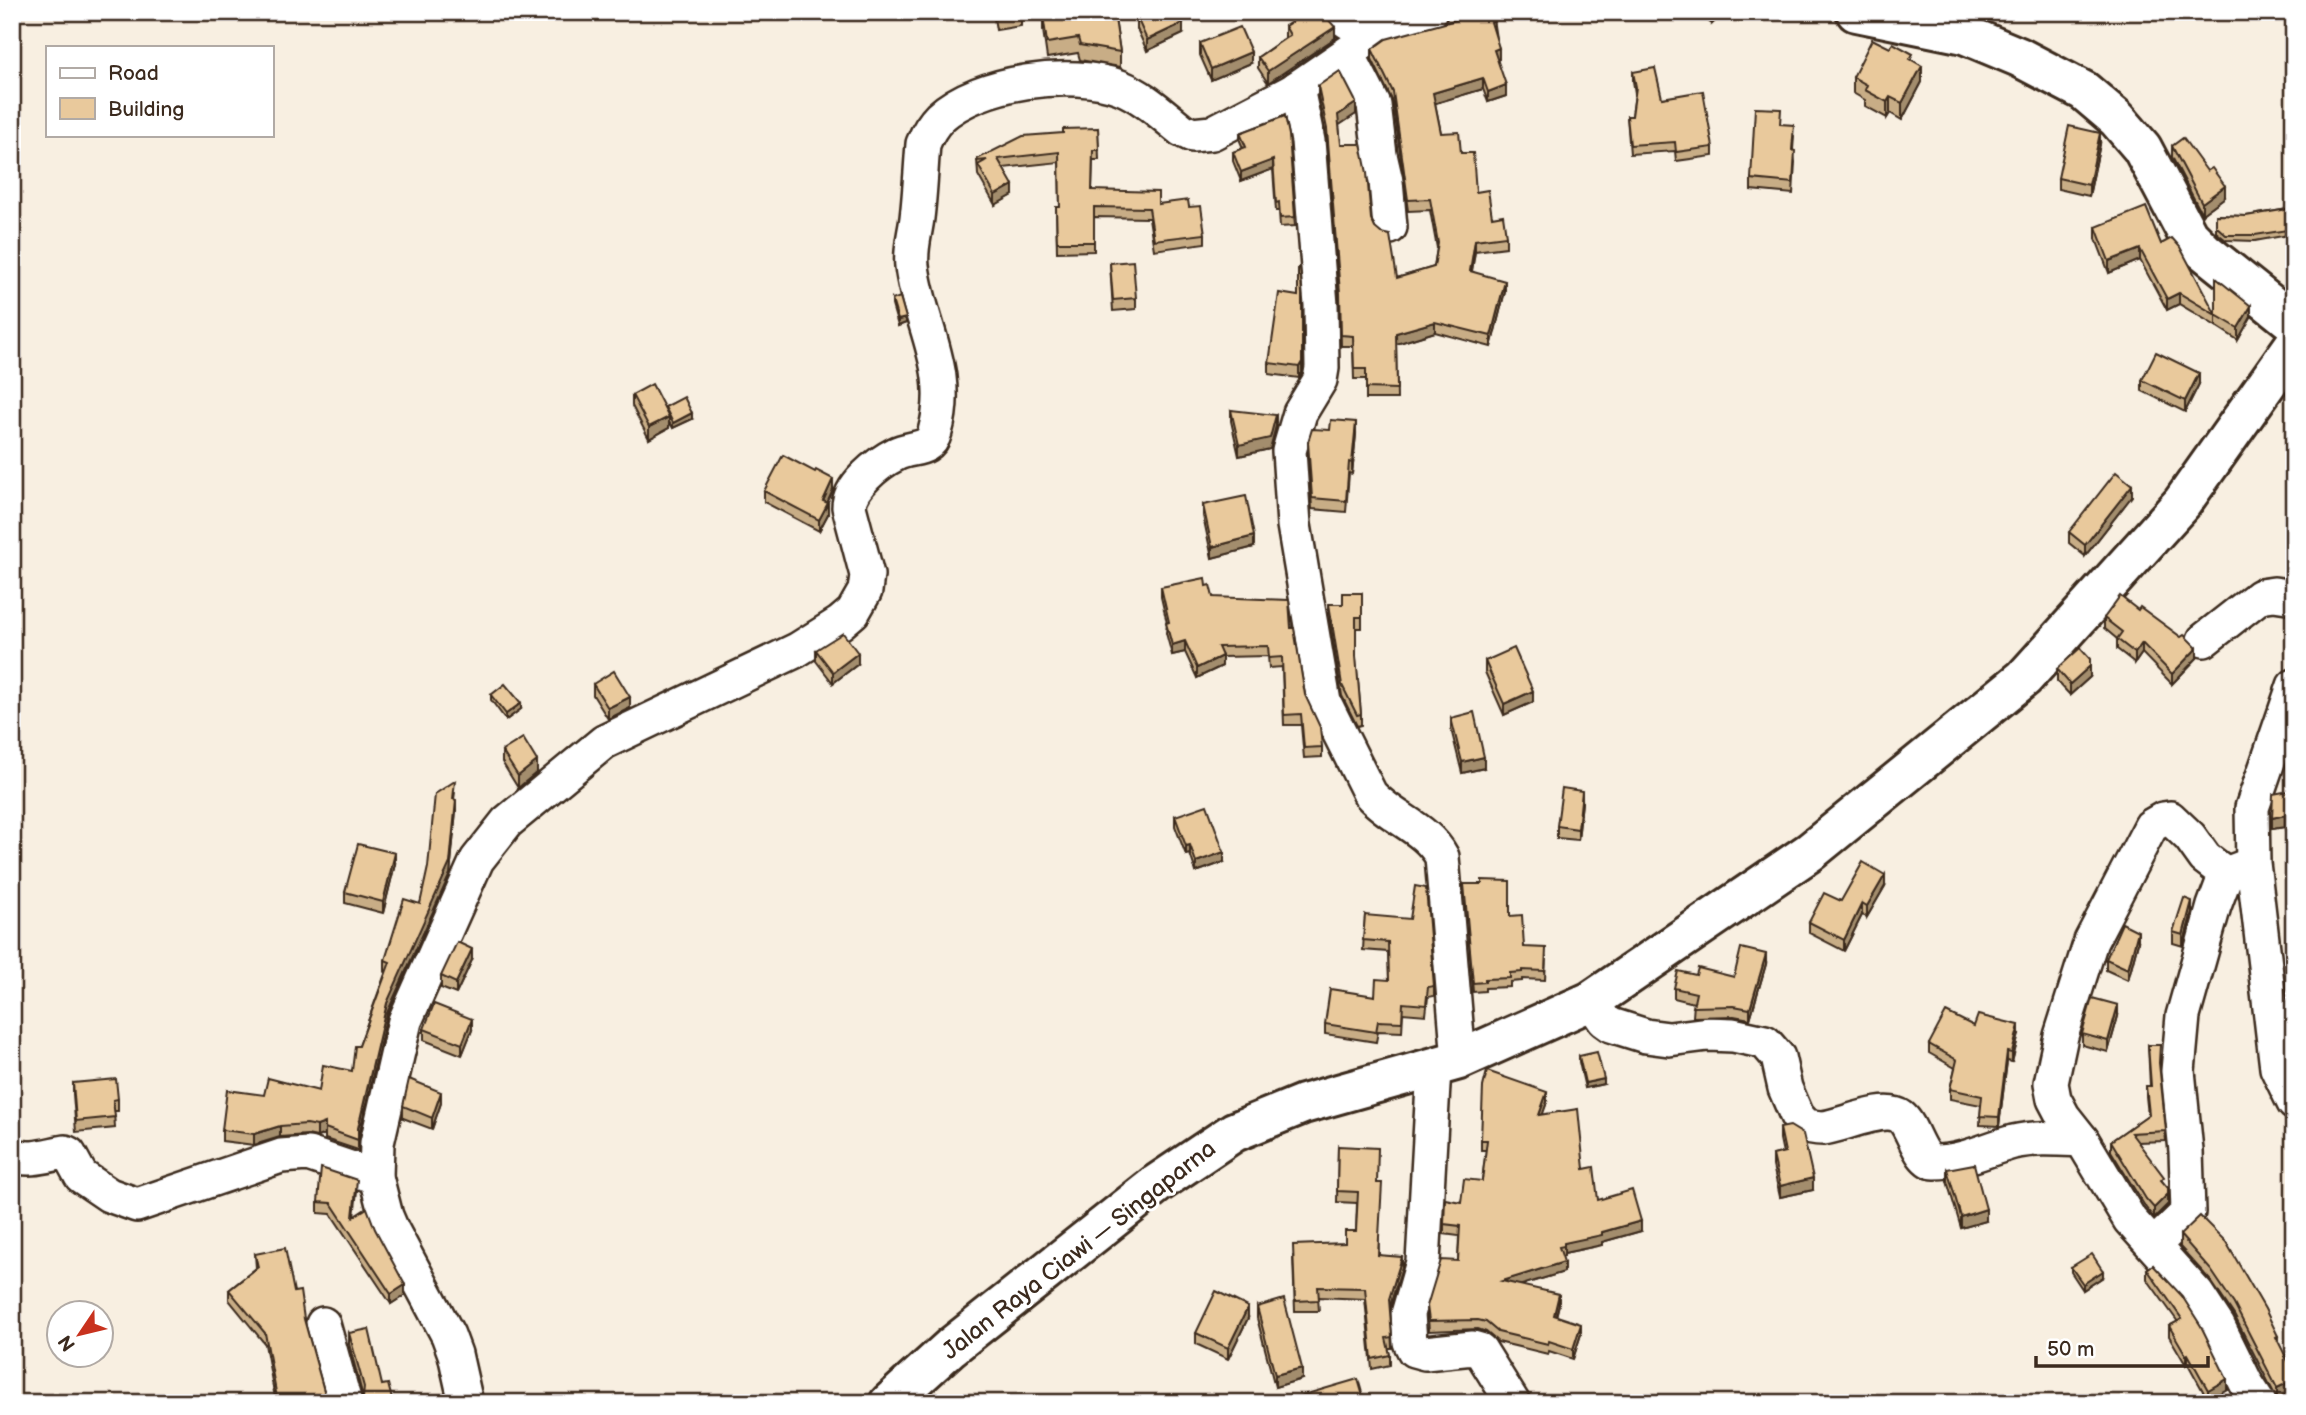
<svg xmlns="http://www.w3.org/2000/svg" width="2306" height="1415" font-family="'Balsamiq Sans',sans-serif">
  <rect width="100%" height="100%" fill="#f8efe1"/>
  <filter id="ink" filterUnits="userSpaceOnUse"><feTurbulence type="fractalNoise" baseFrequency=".0143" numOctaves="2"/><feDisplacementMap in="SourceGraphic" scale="14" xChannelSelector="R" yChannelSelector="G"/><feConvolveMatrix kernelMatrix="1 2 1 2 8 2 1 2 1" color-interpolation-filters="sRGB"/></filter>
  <g filter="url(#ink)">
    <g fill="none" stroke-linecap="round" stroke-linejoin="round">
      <defs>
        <g id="minor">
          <path d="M1348,54L1374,105L1380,155L1386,181L1390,227"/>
          <path d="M1297,88L1308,141L1321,305L1322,368L1320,380L1300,413L1289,451L1294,525L1324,702L1370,794C1391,818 1427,828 1442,857L1459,1060"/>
          <path d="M2204,640L2260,596L2274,594L2294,597"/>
          <path d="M2294,686L2252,808L2253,863L2277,1068L2294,1103"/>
          <path d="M2226,874L2205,858L2190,837L2170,818L2163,819L2151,826L2091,941L2061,1036L2051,1083L2054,1099L2063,1116L2082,1140L2130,1220L2197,1294L2218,1326L2246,1383L2259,1403"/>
          <path d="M1591,1001L1604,1020L1611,1025L1646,1036L1669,1039L1708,1034L1733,1035L1765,1042L1778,1057L1785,1088L1797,1116L1806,1126C1812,1127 1817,1128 1823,1128C1842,1126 1884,1105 1901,1117C1913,1126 1919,1162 1935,1162C1963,1162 1987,1149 2013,1142C2036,1137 2059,1139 2082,1140"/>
          <path d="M1434,1068L1423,1262L1408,1314L1410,1342L1414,1350L1425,1353L1473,1348L1480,1350L1513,1403"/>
          <path d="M12,1155C30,1162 47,1155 65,1152L69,1154L81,1176L109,1195L137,1205L281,1156L308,1154L376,1177"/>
          <path d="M2154,1245L2188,1212L2186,1151L2178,1071L2183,1016L2214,906L2226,874L2247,866"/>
          <path d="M323,1324L345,1403"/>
          <path d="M466,1403L455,1354L448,1335L392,1230L386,1216L376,1177L377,1143L405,1021L477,860L507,822L604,742L797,650L840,623L853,612L865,591L867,575L849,507C849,486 878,463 896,454C911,446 930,452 935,432C953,370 919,324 912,266C910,249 915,234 917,218C920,193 921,168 923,144C927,134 933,124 940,117C979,81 1072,69 1120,87C1143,96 1163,115 1182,130L1192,135L1212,133L1291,92L1381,30"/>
        </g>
        <g id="major">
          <path d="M1340,12C1368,39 1397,28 1427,12"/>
          <path d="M1856,12L1964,34L2019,57L2084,91L2117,119L2142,148L2188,235L2204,251L2294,323"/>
          <path d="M889,1403L951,1347L1158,1183L1234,1132L1303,1104L1459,1060L1591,1001L1810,852L2024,678L2182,503L2294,345"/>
        </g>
      </defs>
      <use href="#minor" stroke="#3b2a1e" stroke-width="38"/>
      <use href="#major" stroke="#3b2a1e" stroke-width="44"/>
      <use href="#minor" stroke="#fff" stroke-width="33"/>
      <use href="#major" stroke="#fff" stroke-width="38"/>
    </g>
    <g fill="#c8ad86" stroke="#3b2a1e" stroke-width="2">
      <path d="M993,12H1021V26L996,30Z"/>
      <path d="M1055,12H1114L1120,52V67L1080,60L1078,53L1047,58L1043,30V15L1055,13Z"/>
      <path d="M1453,12H1492L1499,59L1497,60L1506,96L1488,102L1483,89L1435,103L1441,133L1461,153L1476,192L1506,236V247L1475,251L1472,271L1505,291L1491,347L1435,332L1396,344L1397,399H1366V379H1354L1353,346H1341L1340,304L1327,139L1318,96V86L1356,114L1339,125L1341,144L1371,219L1397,278L1434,267L1437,248L1430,210L1408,211L1393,102L1372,59V49L1454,20Z"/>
      <path d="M1695,12H1716V20L1712,24Z"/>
      <path d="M1137,18L1183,34L1147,51L1137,29Z"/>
      <path d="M1285,26L1335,38L1268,83L1258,68V57L1285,38Z"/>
      <path d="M1200,43L1251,63L1211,80L1200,55Z"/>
      <path d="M1913,61L1922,82L1902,120L1890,113L1887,118L1865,106V100L1853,93V77Z"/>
      <path d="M1633,72L1713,147V156L1676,161L1675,151L1630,154L1627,116H1632L1635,93L1633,81Z"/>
      <path d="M1285,116L1295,226L1280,227L1279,211H1276L1273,169L1241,181L1233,161V152L1243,148L1240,141V133Z"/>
      <path d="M1781,124L1794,136L1793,150L1795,162L1793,194L1751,190V179Z"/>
      <path d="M1098,128L1099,160H1093L1092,190L1158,204L1189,207L1205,234V243L1154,250L1149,218L1094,217V251L1057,252L1056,207H1060L1059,162L1003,168L1013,195L995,205L978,175L977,159Z"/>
      <path d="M2100,144L2089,196L2058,189V178Z"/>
      <path d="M2172,146L2225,197L2202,214L2172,157Z"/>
      <path d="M2294,208V234L2255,241L2226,240L2216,232V215L2246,216Z"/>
      <path d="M2096,227L2161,244L2216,315V326L2179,304L2167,310L2140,260L2109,273L2096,239Z"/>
      <path d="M1110,263L1136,298V309L1113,311Z"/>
      <path d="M2216,278L2251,317L2238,340L2216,326Z"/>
      <path d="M1302,295V373L1299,378L1269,374V363L1298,296Z"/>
      <path d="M892,300L906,323L898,326L892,305Z"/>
      <path d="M2142,380L2199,384L2185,412L2142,391Z"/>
      <path d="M632,395L665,408L692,419L673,428L669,422V428L649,439L632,406Z"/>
      <path d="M1231,410L1276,426L1270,449L1239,456L1231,421Z"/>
      <path d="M1356,434L1352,474L1349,473L1346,512L1312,509L1308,442Z"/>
      <path d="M833,490L827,503L828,514L819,531L764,502V491Z"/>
      <path d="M2132,496L2085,556L2069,543V532Z"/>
      <path d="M1203,505L1254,547L1212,558L1203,516Z"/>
      <path d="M1206,586L1213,597L1291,628L1305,695L1322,747V757L1304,758L1301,725H1284L1282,667L1269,668L1268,656L1222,657V666L1197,678L1185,652L1172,655L1166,633L1167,623L1161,597V587Z"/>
      <path d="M1362,593V628H1356V658L1361,714V725L1357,726L1342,696L1329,615V604H1343Z"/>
      <path d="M2104,618L2197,658L2172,684L2142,653L2135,663L2117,649V639L2104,628Z"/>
      <path d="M816,650L858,664L833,683L816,661Z"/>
      <path d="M1485,661L1533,702L1504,715L1485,672Z"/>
      <path d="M2057,669L2090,677L2070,695L2057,681Z"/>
      <path d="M593,684L630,708L608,719L593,695Z"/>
      <path d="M491,695L521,709L506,720L491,700Z"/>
      <path d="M1451,718L1484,768L1462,773L1451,729Z"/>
      <path d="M502,751L537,772L518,788L502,762Z"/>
      <path d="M2294,790V837L2287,839L2285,827L2272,829Z"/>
      <path d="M455,792L454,799L456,810L450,874L387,1013L358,1139V1150L325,1139V1134L317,1137L307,1135L280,1137L254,1145L222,1141V1130L264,1095L319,1091L352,1071L359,1046L386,971H385V960L420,904Z"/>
      <path d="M1582,802L1578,840L1557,838V826Z"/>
      <path d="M1175,816L1224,862L1196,872L1190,854L1186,855L1175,826Z"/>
      <path d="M395,864L383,913L345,903V892Z"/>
      <path d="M1464,884L1510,916L1524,947L1546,957L1545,980L1522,979V981L1510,982V987L1485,988V991L1473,992Z"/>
      <path d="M1885,886L1867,917L1862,915L1844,951L1809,933V922L1841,901Z"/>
      <path d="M2192,912L2183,946L2173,943V932Z"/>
      <path d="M1365,915L1434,986V996L1428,997L1426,1015L1403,1013L1402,1032L1378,1031L1376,1042L1325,1034V1024L1375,996L1389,980L1388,952L1363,950Z"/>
      <path d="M2138,942L2128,980L2106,970V959Z"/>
      <path d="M472,960L456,994L441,988V976Z"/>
      <path d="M1766,964L1750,1019L1734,1016L1693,1017L1694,1003L1674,998V988L1696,975L1734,977Z"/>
      <path d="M2118,1016L2108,1052L2082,1045V1034Z"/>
      <path d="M1974,1026L2019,1034L2012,1062L2007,1061L1999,1126L1980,1125L1981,1105L1950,1099V1089L1955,1068L1929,1053V1044Z"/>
      <path d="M424,1029L472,1030L462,1055L424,1040Z"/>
      <path d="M2148,1045L2160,1055L2159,1067L2166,1141L2138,1142L2164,1184L2168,1204L2154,1218L2146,1208L2111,1151V1141L2148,1115L2146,1096V1086H2150Z"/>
      <path d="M1579,1056L1604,1084L1585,1088L1579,1062Z"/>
      <path d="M73,1083L118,1099V1111H114L115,1128L76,1132L73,1094Z"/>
      <path d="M1547,1102L1542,1114L1584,1169L1598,1200L1641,1231L1602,1242V1245L1564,1253V1256H1562L1564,1272L1521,1285L1559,1304L1556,1316L1581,1334L1573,1359L1549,1351L1548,1354L1498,1342L1486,1332L1478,1329L1429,1331L1427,1306L1458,1261L1459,1236L1444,1234V1224L1461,1202L1482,1181L1486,1150H1481V1140Z"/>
      <path d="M441,1103L432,1129L403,1118V1106Z"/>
      <path d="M1780,1128L1813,1190L1780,1197L1773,1166V1155L1783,1153L1780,1139Z"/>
      <path d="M1338,1146L1377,1183L1379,1255L1402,1267L1390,1307L1392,1348H1388L1390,1355V1365L1372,1369L1365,1299L1318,1297L1319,1311H1295L1293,1256L1345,1243L1356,1231L1357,1203L1337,1202Z"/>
      <path d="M1947,1169L1986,1221L1961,1228L1947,1181Z"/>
      <path d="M357,1191L354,1217L405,1295L391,1304L331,1214L318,1213V1202Z"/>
      <path d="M2180,1235L2278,1336L2277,1399L2234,1315L2211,1281L2180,1247Z"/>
      <path d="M255,1254L294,1292L304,1319L326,1398L330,1403H276L265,1344L229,1300V1290L256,1268Z"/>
      <path d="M2153,1265L2227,1389L2208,1400L2188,1364L2186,1365L2169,1336V1326L2178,1322L2147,1279V1269Z"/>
      <path d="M2071,1267L2103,1277L2083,1290L2071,1272Z"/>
      <path d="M1257,1307L1302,1379L1275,1387L1257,1318Z"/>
      <path d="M1248,1318L1228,1359L1196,1344V1333Z"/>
      <path d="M349,1333L382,1385L363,1397L349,1344Z"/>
    </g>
    <g fill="#a38d6d" stroke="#3b2a1e" stroke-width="2">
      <path d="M1222,12H1233L1222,19Z"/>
      <path d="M1713,12H1716V20L1712,24Z"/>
      <path d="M1183,23V34L1147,51V40Z"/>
      <path d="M1335,27V38L1268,83V71Z"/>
      <path d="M1499,48V59L1494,61V50Z"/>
      <path d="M1251,52V63L1211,80V69Z"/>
      <path d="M1922,66V82L1902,120V103Z"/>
      <path d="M1483,78V89L1433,104V93Z"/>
      <path d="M1506,85V96L1488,102V92Z"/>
      <path d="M1890,97V113L1887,118V102Z"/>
      <path d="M1356,103V114L1338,126V115Z"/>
      <path d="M2100,133V144L2089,196V185Z"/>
      <path d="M1273,160V169L1241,181V172Z"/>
      <path d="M1013,185V195L995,205V195Z"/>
      <path d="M2225,186V197L2202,214V203Z"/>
      <path d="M1475,240V251L1470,282V271Z"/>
      <path d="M2140,249V260L2109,273V261Z"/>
      <path d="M1505,281V291L1491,347V336Z"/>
      <path d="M2179,293V304L2167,310V299Z"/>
      <path d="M2251,306V317L2238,340V328Z"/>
      <path d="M906,318V323L898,326V320Z"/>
      <path d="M1435,322V332L1396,344V333Z"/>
      <path d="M1302,362V373L1299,378V367Z"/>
      <path d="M2199,373V384L2185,412V401Z"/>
      <path d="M692,413V419L673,428V423Z"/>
      <path d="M1276,415V426L1270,449L1239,456V445Z"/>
      <path d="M669,417V428L649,439V427Z"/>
      <path d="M1356,422V434L1352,474V463Z"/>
      <path d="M833,479V490L823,512V501Z"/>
      <path d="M2132,485V496L2085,556V545Z"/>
      <path d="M828,503V514L819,531V520Z"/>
      <path d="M1254,536V547L1212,558V547Z"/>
      <path d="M1185,641V652L1172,655V645Z"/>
      <path d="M2142,643V653L2135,663V653Z"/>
      <path d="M2197,648V658L2172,684V674Z"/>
      <path d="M858,653V664L833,683V672Z"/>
      <path d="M1222,656V666L1197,678V668Z"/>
      <path d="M2090,666V677L2070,695V684Z"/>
      <path d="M1533,691V702L1504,715V704Z"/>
      <path d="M630,697V708L608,719V708Z"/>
      <path d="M521,703V709L506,720V714Z"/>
      <path d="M1484,757V768L1462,773V762Z"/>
      <path d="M537,761V772L518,788V776Z"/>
      <path d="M1582,791V802L1578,840V829Z"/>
      <path d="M456,800V810L450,874L387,1013L358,1139V1150V1128L387,1003Z"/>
      <path d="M2285,815V827L2272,829V818Z"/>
      <path d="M2294,826V837L2287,839V828Z"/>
      <path d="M1190,845V854L1186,855V846Z"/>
      <path d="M1224,852V862L1196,872V862Z"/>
      <path d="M395,853V864L383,913V902Z"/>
      <path d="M1885,875V886L1867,917V906Z"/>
      <path d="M2192,901V912L2183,946V935Z"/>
      <path d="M1862,903V915L1844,951V940Z"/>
      <path d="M2138,931V942L2128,980V969Z"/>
      <path d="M472,949V960L456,994V983Z"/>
      <path d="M1766,954V964L1750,1019V1009Z"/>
      <path d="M2118,1005V1016L2108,1052V1041Z"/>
      <path d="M472,1019V1030L462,1055V1044Z"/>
      <path d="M2019,1025V1034L2012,1062V1053Z"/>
      <path d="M2007,1052V1061L1999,1126V1117Z"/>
      <path d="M1604,1079V1084L1585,1088V1083Z"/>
      <path d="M441,1092V1103L432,1129V1118Z"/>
      <path d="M1547,1092V1102L1539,1125V1115Z"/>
      <path d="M325,1123V1134L317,1137V1126Z"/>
      <path d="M280,1126V1137L254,1145V1134Z"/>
      <path d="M1813,1178V1190L1780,1197V1186Z"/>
      <path d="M2168,1194V1204L2154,1218V1208Z"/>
      <path d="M1986,1209V1221L1961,1228V1217Z"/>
      <path d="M1641,1221V1231L1602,1242V1245L1564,1253V1243Z"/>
      <path d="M1402,1257V1267L1389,1309V1299Z"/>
      <path d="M1564,1262V1272L1502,1291V1281Z"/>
      <path d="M2103,1271V1277L2083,1290V1284Z"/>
      <path d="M405,1285V1295L391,1304V1294Z"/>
      <path d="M1559,1294V1304L1554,1325V1315Z"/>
      <path d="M1248,1307V1318L1228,1359V1348Z"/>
      <path d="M1581,1324V1334L1573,1359V1349Z"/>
      <path d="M2188,1354V1364L2186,1365V1355Z"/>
      <path d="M1302,1368V1379L1275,1387V1375Z"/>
      <path d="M2227,1379V1389L2208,1400V1390Z"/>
      <path d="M2294,1380V1391L2277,1399V1388Z"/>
    </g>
    <g fill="#e9c99c" stroke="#3b2a1e" stroke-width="2">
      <path d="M995,12H1021V15L996,18Z"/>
      <path d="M1056,12H1114L1120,52L1080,45L1078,38L1047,43L1043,15Z"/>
      <path d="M1148,12H1178L1183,23L1147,40L1137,18Z"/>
      <path d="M1307,12H1323L1326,17L1335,27L1268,71L1258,57L1290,35L1285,26Z"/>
      <path d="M1455,12H1492L1494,22H1491L1499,48L1494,50L1506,85L1488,92L1483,78L1433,93L1441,133L1459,132L1461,153H1473L1476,192L1488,190L1492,217L1503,215L1506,236L1475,240L1470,271L1505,281L1491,336L1435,322L1396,333L1397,389L1366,388V369H1354L1353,336L1341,335L1340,293L1327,129L1318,86L1340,71L1355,100L1356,103L1338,115L1341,144H1361L1367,173L1371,219L1375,228L1381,233L1390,235L1397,278L1434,267L1438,243L1430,199L1408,200L1393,92L1372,49L1386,39L1456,20Z"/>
      <path d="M1240,27L1251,52L1211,69L1200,43Z"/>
      <path d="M1872,39L1890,48L1893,43L1913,54L1910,59L1922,66L1902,103L1890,97L1887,102L1865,90L1867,85L1853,77Z"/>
      <path d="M1655,68L1662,98L1703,91L1713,147L1676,152L1675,142L1630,145L1627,116H1632L1636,87L1633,72Z"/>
      <path d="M1755,108L1781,109L1780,124L1794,125L1792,150L1795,151L1793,183L1751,179Z"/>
      <path d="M1285,116L1289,135L1295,217L1280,218L1279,202L1276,203L1273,160L1241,172L1233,152L1246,147L1240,133Z"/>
      <path d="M2069,126L2100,133L2089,185L2058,178Z"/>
      <path d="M1098,128L1099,150H1093L1092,190L1158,192V204L1188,200L1189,207L1201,206L1205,234L1154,240L1149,208L1094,207V242H1057L1056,207H1060L1059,152L998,159L1013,185L995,195L978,165L987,160L977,161V159L1023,136L1063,133V129Z"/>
      <path d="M2183,138L2207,171L2212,168L2225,186L2202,203L2172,146Z"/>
      <path d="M2146,207L2161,244L2172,238L2180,247L2216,315L2179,293L2167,299L2140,249L2109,261L2096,227Z"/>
      <path d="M2294,208V229L2255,235H2226L2216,226V215L2246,216Z"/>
      <path d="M1133,261L1136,298L1113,300L1110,263Z"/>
      <path d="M1298,268H1300L1302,295V362L1299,367L1269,363L1279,293L1298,296Z"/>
      <path d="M2216,278L2251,306L2238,328L2216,315Z"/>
      <path d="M900,297L906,318L898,320L892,300Z"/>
      <path d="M2156,352L2199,373L2185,401L2142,380Z"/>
      <path d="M652,384L669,417L649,427L632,395Z"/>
      <path d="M684,397L692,413L673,423L665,407Z"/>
      <path d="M1231,410L1276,415L1270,438L1239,445Z"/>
      <path d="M1331,420L1356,422L1352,463L1349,462L1346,501L1312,498L1308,442L1312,429L1330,430Z"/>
      <path d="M783,455L815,472L816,470L833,479L823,501L828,503L819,520L764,491Z"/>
      <path d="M2116,472L2132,485L2085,545L2069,532Z"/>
      <path d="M1246,496L1254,536L1212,547L1203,505Z"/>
      <path d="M1205,578L1206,586L1210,585L1213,597L1289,600L1291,628H1294L1305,695L1320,727L1322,747L1304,748L1301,714L1284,715L1282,657L1269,658L1268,646L1218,647L1222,656L1197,668L1185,641L1172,645L1166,623L1169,622L1161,587Z"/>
      <path d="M1343,593H1362V617H1356V656L1361,714L1357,715L1342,685L1329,604H1343Z"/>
      <path d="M2120,596L2138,610L2140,607L2181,637L2184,635L2197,648L2172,674L2142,643L2135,653L2117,639L2122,632L2104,618Z"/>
      <path d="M843,633L858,653L833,672L816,650Z"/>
      <path d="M1514,648L1533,691L1504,704L1485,661Z"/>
      <path d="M2080,648L2090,659V666L2070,684L2057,669Z"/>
      <path d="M614,671L630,697L608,708L593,684Z"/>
      <path d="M505,684L521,703L506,714L491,695Z"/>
      <path d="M1474,712L1484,757L1462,762L1451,718Z"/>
      <path d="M523,738L537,761L518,776L502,751Z"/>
      <path d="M455,781L453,799L456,800L450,863L387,1003L358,1128V1140L325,1128V1123L317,1126L307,1124L280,1126L254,1134L222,1130L227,1090L264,1095L268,1078L319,1091L323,1065L352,1071L355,1046H359L390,962L385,960L404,899L420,904L428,867L435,794Z"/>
      <path d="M1562,788L1582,791L1578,829L1557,826Z"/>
      <path d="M2294,790V826L2287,828L2285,815L2272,818L2273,794Z"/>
      <path d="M1207,805L1224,852L1196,862L1190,845L1186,846L1175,816Z"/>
      <path d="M358,844L395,853L383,902L345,892Z"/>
      <path d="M1863,862L1885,875L1867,906L1862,903L1844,940L1809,922L1824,893L1841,901Z"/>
      <path d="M1482,880L1510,881V916L1522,915L1524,947L1546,948L1545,971L1522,970V972L1510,973V978L1485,979V982L1473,983L1464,884H1482Z"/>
      <path d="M1415,886L1426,888L1434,986L1428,987L1426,1005L1403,1003L1402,1022L1378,1021L1376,1032L1325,1024L1330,989L1375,996L1376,979L1389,980L1388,942L1363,940L1365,915L1410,919Z"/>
      <path d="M2184,898L2192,901L2183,935L2173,932Z"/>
      <path d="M2122,923L2138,931L2128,969L2106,959Z"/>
      <path d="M457,942L472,949L456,983L441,976Z"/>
      <path d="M1741,948L1766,954L1750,1009L1734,1006L1693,1007L1696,993L1674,988L1678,971L1696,975L1698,968L1734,977Z"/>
      <path d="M2092,998L2118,1005L2108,1041L2082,1034Z"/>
      <path d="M434,1004L472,1019L462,1044L424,1029Z"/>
      <path d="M1946,1012L1974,1026L1978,1015L2019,1025L2012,1053L2007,1052L1999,1117L1980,1116L1982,1096L1950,1089L1957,1060L1929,1044Z"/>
      <path d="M2148,1045H2160L2159,1063L2166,1131L2131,1133L2164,1177L2161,1180L2168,1188V1194L2154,1208L2146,1199L2111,1141L2149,1114L2146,1086H2151Z"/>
      <path d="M1597,1052L1604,1079L1585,1083L1579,1056Z"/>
      <path d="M1487,1071L1547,1092L1539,1115L1578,1109L1584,1169L1594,1167L1598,1200L1632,1190L1641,1221L1602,1232V1235L1564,1243V1246L1559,1247L1564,1262L1502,1281L1559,1294L1554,1315L1581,1324L1573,1349L1549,1341L1548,1344L1498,1332L1486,1322L1478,1320L1429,1321L1427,1306L1441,1260L1458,1261L1460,1226L1444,1224L1445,1199L1461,1202L1464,1179L1482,1181L1487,1140H1481L1483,1087Z"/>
      <path d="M116,1079L118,1099L113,1100L115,1117L76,1121L73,1083Z"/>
      <path d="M409,1079L441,1092L432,1118L403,1106Z"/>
      <path d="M1790,1126L1803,1134L1813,1178L1780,1186L1773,1155L1785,1152L1780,1128Z"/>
      <path d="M1338,1146L1378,1148L1377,1183H1382L1378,1255L1402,1257L1389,1299L1392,1337L1386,1338L1390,1355L1372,1359L1365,1288L1318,1287L1319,1300L1295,1301L1293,1245L1345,1243V1231H1356L1358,1192L1337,1191Z"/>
      <path d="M1974,1164L1986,1209L1961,1217L1947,1169Z"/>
      <path d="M321,1168L357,1180L353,1217L367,1208L375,1229L405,1285L391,1294L331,1203L318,1202Z"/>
      <path d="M2200,1216L2226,1242L2265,1309L2278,1336L2276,1337L2294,1373V1380L2277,1388L2234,1304L2211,1270L2180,1235Z"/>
      <path d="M285,1248L294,1292L300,1291L304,1319L326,1398L330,1403H278L265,1333L229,1290L258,1267L255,1254Z"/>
      <path d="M2092,1254L2103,1271L2083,1284L2071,1267Z"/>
      <path d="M2153,1265L2182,1296L2201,1326L2227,1379L2208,1390L2188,1354L2186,1355L2169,1326L2182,1319L2147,1269Z"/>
      <path d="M1216,1291L1248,1307L1228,1348L1196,1333Z"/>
      <path d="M1284,1299L1302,1368L1275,1375L1257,1307Z"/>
      <path d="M369,1329L382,1385L388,1384L393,1403H360L363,1398L364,1387L349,1333Z"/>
      <path d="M1358,1379L1365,1403H1302L1300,1396Z"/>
      <path d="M1219,1396L1236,1400V1403H1218Z"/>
    </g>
  </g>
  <g text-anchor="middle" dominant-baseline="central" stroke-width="6" stroke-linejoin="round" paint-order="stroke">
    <g font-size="24" fill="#3b2a1e" stroke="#fff">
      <text transform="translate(1079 1250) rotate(-38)">Jalan Raya Ciawi — Singaparna</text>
    </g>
  </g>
  <rect width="2306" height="1415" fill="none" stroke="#fff" stroke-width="42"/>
  <rect x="21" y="21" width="2264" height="1373" fill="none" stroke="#3b2a1e" stroke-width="2.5" filter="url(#ink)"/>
  <rect x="46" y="46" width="228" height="91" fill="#ffffff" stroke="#b1aaa5" stroke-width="2"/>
  <rect x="60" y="68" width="35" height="10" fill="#ffffff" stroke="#b1aaa5" stroke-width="2"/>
  <text x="108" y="80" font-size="21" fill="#3b2a1e">Road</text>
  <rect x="60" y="98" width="35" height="21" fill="#e9c99c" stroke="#b1aaa5" stroke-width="2"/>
  <text x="108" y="116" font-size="21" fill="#3b2a1e">Building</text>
  <g transform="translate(80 1334) rotate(235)"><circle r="33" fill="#ffffff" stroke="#b1aaa5" stroke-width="2"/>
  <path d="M0-5L12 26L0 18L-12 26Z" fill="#c8321e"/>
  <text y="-10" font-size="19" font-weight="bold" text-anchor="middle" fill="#3b2a1e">N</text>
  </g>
  <path d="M2036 1356v10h172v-10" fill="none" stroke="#3b2a1e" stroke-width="3.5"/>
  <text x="2047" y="1356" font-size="21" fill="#3b2a1e" stroke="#ffffff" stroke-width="5" paint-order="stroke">50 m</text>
</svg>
